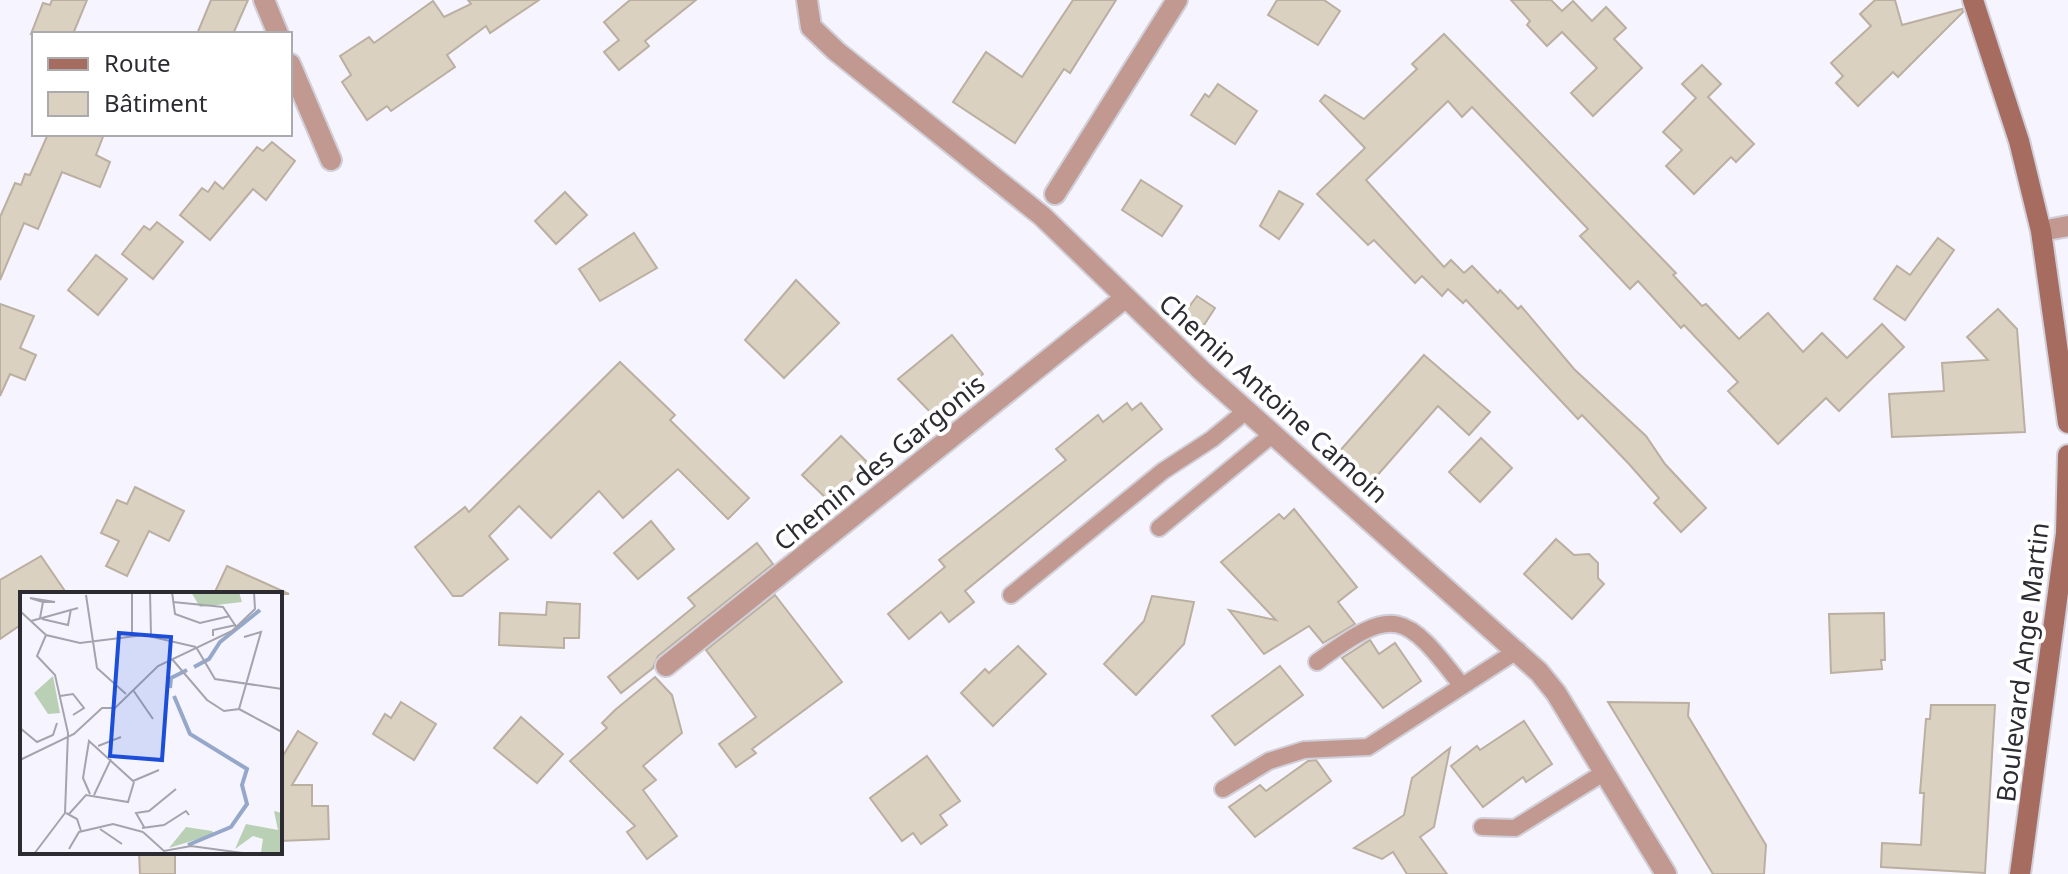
<svg xmlns="http://www.w3.org/2000/svg" width="2068" height="874" font-family="'Noto Sans',sans-serif">
  <rect width="100%" height="100%" fill="#f5f4ff"/>
  <g fill="#dbd1c1" stroke="#baafa0" stroke-width="2">
    <path d="M52,0H87L73,34H31L43,3L50,5Z"/>
    <path d="M211,0H248L233,34H197Z"/>
    <path d="M468,0H539L490,33L486,26L447,55L455,67L391,111L387,106L367,120L342,82L351,75L340,56L369,37L374,43L433,1L444,17L471,4Z"/>
    <path d="M630,0H696L645,41L649,46L619,70L604,52L619,40L604,22Z"/>
    <path d="M1073,0H1116L1070,73L1064,69L1015,143L953,102L986,52L1022,77Z"/>
    <path d="M1277,0H1324L1340,11L1318,45L1268,15Z"/>
    <path d="M1511,0H1551L1562,11L1573,1L1592,21L1606,7L1626,28L1614,39L1642,68L1593,116L1571,93L1597,68L1562,32L1547,46L1527,25L1530,21Z"/>
    <path d="M1875,0H1895L1902,25L1962,9L1963,12L1898,77L1893,72L1858,106L1836,83L1843,76L1831,63L1871,26L1860,14Z"/>
    <path d="M1444,34L1676,273L1673,275L1702,306L1706,304L1739,339L1768,313L1803,352L1822,333L1847,358L1882,324L1904,347L1839,411L1826,398L1778,444L1728,391L1738,382L1684,325L1681,328L1638,281L1630,289L1580,236L1588,229L1472,107L1462,117L1448,101L1366,180L1444,267L1451,260L1464,273L1472,266L1498,293L1500,290L1518,309L1521,306L1574,369L1646,436L1665,464L1706,508L1681,532L1654,503L1659,498L1629,464L1582,415L1578,419L1466,300L1463,303L1448,289L1442,296L1422,276L1415,283L1374,240L1368,245L1317,194L1365,148L1320,101L1325,95L1364,119L1417,69L1412,64Z"/>
    <path d="M1702,65L1721,84L1708,97L1754,144L1736,162L1731,157L1694,194L1666,166L1682,150L1663,132L1696,98L1682,84Z"/>
    <path d="M1218,84L1257,111L1235,144L1191,115L1205,94L1209,97Z"/>
    <path d="M48,134H104L96,155L110,162L100,187L62,172L38,229L24,223L0,280V217L15,183L21,185L25,174L30,175Z"/>
    <path d="M272,142L295,161L266,200L253,189L210,240L180,215L202,188L208,192L215,182L223,189L257,147L263,151Z"/>
    <path d="M1141,180L1182,206L1162,236L1122,210Z"/>
    <path d="M1279,191L1303,204L1279,239L1260,226Z"/>
    <path d="M565,192L587,215L556,244L535,221Z"/>
    <path d="M157,222L183,242L153,279L122,254L144,226L150,230Z"/>
    <path d="M634,233L657,268L600,301L579,269Z"/>
    <path d="M1938,238L1954,250L1905,320L1874,299L1897,266L1910,275Z"/>
    <path d="M96,255L127,279L98,315L68,290Z"/>
    <path d="M796,280L839,323L784,378L745,340Z"/>
    <path d="M1197,296L1215,308L1202,328L1183,315Z"/>
    <path d="M0,304L34,316L20,348L36,355L25,380L10,374L0,396Z"/>
    <path d="M1998,309L2017,329L2025,432L1892,437L1889,394L1944,391L1942,363L1988,360L1967,337Z"/>
    <path d="M952,335L983,374L963,390L968,396L944,416L939,410L933,415L898,379Z"/>
    <path d="M1424,355L1490,412L1469,435L1438,406L1368,486L1347,467L1350,464L1338,453Z"/>
    <path d="M620,362L675,415L670,420L749,498L728,519L678,469L623,518L599,491L551,538L519,506L489,536L508,559L462,596H453L415,547L465,507L469,512Z"/>
    <path d="M1127,403L1132,410L1141,403L1162,429L965,591L974,602L949,622L941,612L909,639L888,614L945,567L939,560L1066,460L1056,449L1098,415L1103,422Z"/>
    <path d="M841,436L867,462L831,503L802,475Z"/>
    <path d="M1481,438L1512,468L1480,502L1449,472Z"/>
    <path d="M135,487L184,511L169,541L149,531L127,576L106,566L119,541L101,533L117,500L127,504Z"/>
    <path d="M1294,509L1357,587L1338,602L1355,624L1323,643L1309,626L1264,654L1229,610L1276,620L1221,562L1279,514L1284,519Z"/>
    <path d="M651,521L674,549L638,579L614,553Z"/>
    <path d="M1556,539L1574,555L1589,554L1598,563V578L1604,584L1572,619L1524,574Z"/>
    <path d="M757,543L773,564L658,656L653,668L621,693L608,677L695,606L688,598Z"/>
    <path d="M41,556L67,594H22V624L0,639V580Z"/>
    <path d="M227,566L289,594H214Z"/>
    <path d="M775,595L842,682L752,749L756,753L736,767L719,744L756,717L706,650Z"/>
    <path d="M1152,596L1194,602L1184,644L1136,695L1104,664L1144,621Z"/>
    <path d="M547,602L580,604L579,638H564V648L499,645L500,613L546,615Z"/>
    <path d="M1884,613L1885,660H1881L1882,669L1831,673L1829,614Z"/>
    <path d="M1370,640L1379,654L1395,643L1421,681L1383,708L1342,658Z"/>
    <path d="M1018,646L1046,674L993,726L961,693L985,669L989,673Z"/>
    <path d="M1280,666L1303,695L1235,745L1212,716Z"/>
    <path d="M655,677L672,695L682,733L643,766L656,780L643,790L677,836L647,859L627,832L635,826L570,761L607,728L602,723L615,710Z"/>
    <path d="M401,702L436,724L414,760L373,734L385,714L391,718Z"/>
    <path d="M1608,702L1689,703L1688,716L1766,845L1764,874H1713Z"/>
    <path d="M1931,705H1995L1985,873L1881,867L1882,843L1921,845L1924,793H1920L1926,719H1930Z"/>
    <path d="M521,717L563,754L537,783L494,748Z"/>
    <path d="M1524,721L1552,764L1526,782L1523,777L1483,807L1451,766L1477,746L1480,750Z"/>
    <path d="M298,731L317,743L292,785H312V806H328L329,839L280,841L281,759Z"/>
    <path d="M1450,748L1434,827L1420,837L1447,874H1407L1393,852L1382,859L1354,848L1404,815L1412,778Z"/>
    <path d="M927,756L960,801L940,815L947,825L921,844L913,833L902,841L870,798Z"/>
    <path d="M1316,760L1331,781L1255,837L1229,807L1260,785L1266,791L1308,761Z"/>
    <path d="M139,852H175V874H140Z"/>
  </g>
  <g fill="none" stroke-linecap="round" stroke-linejoin="round">
    <defs>
      <g id="lane">
        <path d="M1159,528L1273,434"/>
        <path d="M1011,595L1163,471L1212,439L1246,411"/>
        <path d="M1317,662C1395,604 1405,612 1462,686"/>
        <path d="M1223,789L1269,761L1304,750L1368,747L1518,650"/>
        <path d="M1482,827L1515,828L1605,772"/>
      </g>
      <g id="street">
        <path d="M264,0L278,34"/>
        <path d="M807,0L811,27L836,51L1042,216L1202,371L1539,672L1556,693L1666,874"/>
        <path d="M290,64L331,160"/>
        <path d="M1055,194L1177,0"/>
        <path d="M2041,231L2068,226"/>
        <path d="M666,666L1125,298"/>
      </g>
      <g id="secondary">
        <path d="M1973,0L2019,141L2041,231L2068,423"/>
        <path d="M2020,874L2066,533L2068,455"/>
      </g>
    </defs>
    <use href="#lane" stroke="#d1d0da" stroke-width="20"/>
    <use href="#street" stroke="#d1d0da" stroke-width="24"/>
    <use href="#secondary" stroke="#d1d0da" stroke-width="24"/>
    <use href="#lane" stroke="#c29990" stroke-width="16"/>
    <use href="#street" stroke="#c29990" stroke-width="20"/>
    <use href="#secondary" stroke="#a66c5f" stroke-width="20"/>
  </g>
  <g text-anchor="middle" dominant-baseline="central" stroke-width="8" stroke-linejoin="round" paint-order="stroke">
    <g font-size="26" fill="#2c2b32" stroke="#fff">
      <text transform="translate(1274 398) rotate(42)">Chemin Antoine Camoin</text>
      <text transform="translate(879 462) rotate(-39)">Chemin des Gargonis</text>
      <text transform="translate(2022 662) rotate(-83)">Boulevard Ange Martin</text>
    </g>
  </g>
  <g transform="translate(20 592)">
    <rect width="262" height="262" fill="#f5f4ff"/>
    <path d="M171,0H219L222,10L180,15ZM33,84L40,121L28,122L14,101ZM254,219L262,221V262H232L241,260L243,247L233,244L215,257L226,232L258,238ZM166,235L192,239L194,242L149,256Z" fill="#bad0b4"/>
    <path fill="none" stroke="#96a8ca" stroke-width="4" d="M174,75L189,67L200,50L240,18M150,96L151,86L167,78M154,104L170,142L227,177L222,193L227,212L211,235L168,253"/>
    <path fill="none" stroke="#a5a4ad" stroke-width="2" d="M112,0V43M130,0L131,43M152,0L155,22L180,31L210,24M66,3L77,76L106,102M153,10L203,15L217,36M0,19L26,43L60,51L124,43L176,55M20,26L23,10H35L10,6L23,10M22,27L48,33L51,17M11,29L58,16M26,43L17,64L35,83L48,141L45,221M193,44V38L216,33M176,55L195,87L262,97M152,67L187,108L204,119L219,117L241,40L224,45M113,98L133,127M40,104L53,102L64,116L53,123M219,117L262,140M0,136L17,150L33,143L37,131M78,154L101,145M0,168L54,142L82,116H95L138,74L212,39L235,17L234,0M70,202L63,186L69,149L113,189L139,178M74,203L91,167M46,221L57,227L61,239M49,222L66,203L108,210L114,190M124,235L116,221L129,219L156,197M122,236L144,233L166,219L169,223M80,237L102,252M123,240L144,259L171,254L230,262M49,257L59,240L93,232L123,240M14,262L45,221"/>
    <path fill="#1d4ed8" fill-opacity="0.15" stroke="#1d4ed8" stroke-width="4" d="M99,41L151,45L142,168L90,164Z"/>
    <rect width="262" height="262" fill="none" stroke="#2c2b32" stroke-width="4"/>
  </g>
  <rect x="32" y="32" width="260" height="104" fill="#ffffff" stroke="#abaaad" stroke-width="2"/>
  <rect x="48" y="58" width="40" height="12" fill="#a66c5f" stroke="#abaaad" stroke-width="2"/>
  <text x="104" y="72" font-size="24" fill="#2c2b32">Route</text>
  <rect x="48" y="92" width="40" height="24" fill="#dbd1c1" stroke="#abaaad" stroke-width="2"/>
  <text x="104" y="112" font-size="24" fill="#2c2b32">Bâtiment</text>
</svg>
